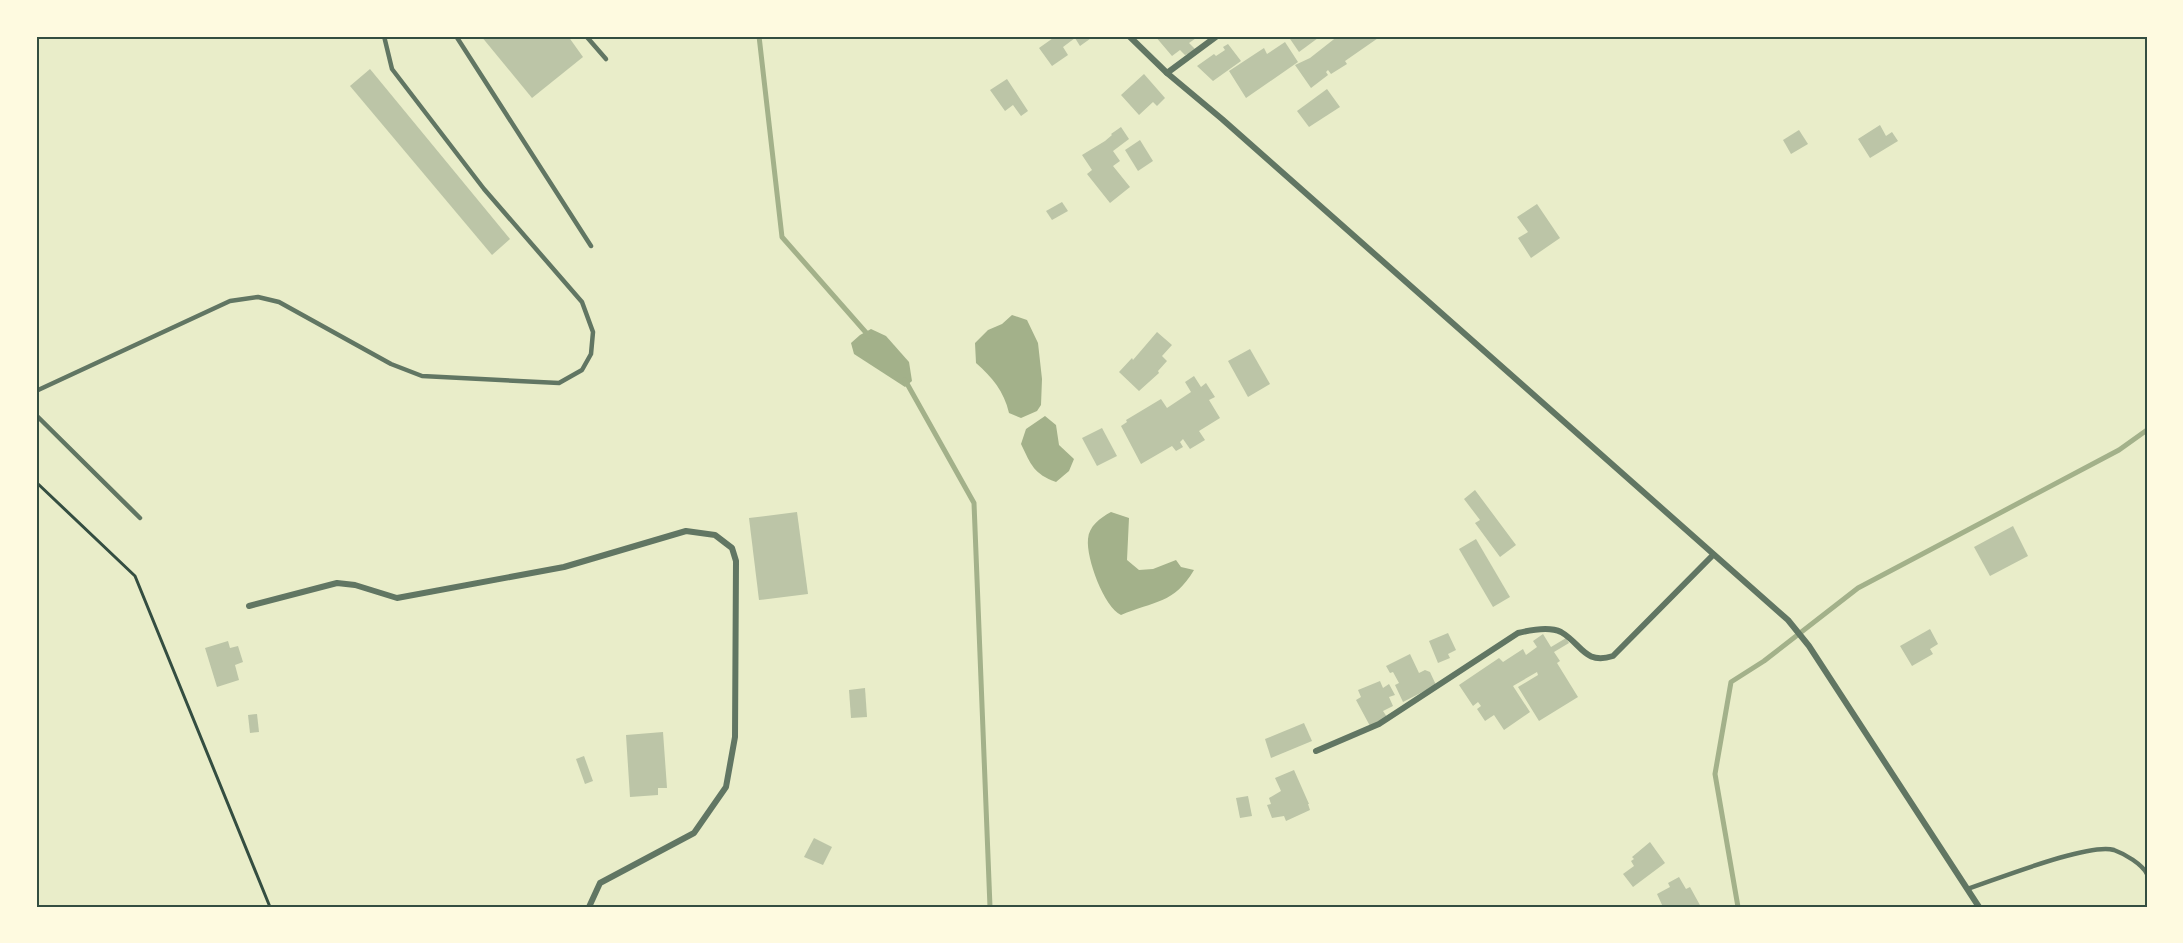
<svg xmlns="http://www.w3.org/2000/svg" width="2183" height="943" font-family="Raleway,sans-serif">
  <rect width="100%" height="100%" fill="#e9edc9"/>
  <g fill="#a3b18a">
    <path d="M1012,315L1027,320L1038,343L1042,379L1041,405L1037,411L1021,418L1009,413C1004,391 992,377 976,363L975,343L988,330L1002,324Z"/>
    <path d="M871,329L886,336L909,362L912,381L905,387L854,354L851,343L860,335Z"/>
    <path d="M1045,416L1056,425L1059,445L1074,459L1069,471L1056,482C1034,474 1031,465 1021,444L1026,429Z"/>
    <path d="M1111,512L1129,518L1127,560L1139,570L1153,569L1176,560L1181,567L1194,570C1174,604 1154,601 1121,615C1104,607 1086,558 1088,539C1089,526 1100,518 1111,512Z"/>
  </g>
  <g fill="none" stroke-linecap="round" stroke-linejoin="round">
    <g stroke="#a3b18a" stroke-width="5">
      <path d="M759,36L782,237L869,336"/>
      <path d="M905,380L974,503L990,907"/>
      <path d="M1738,907L1715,774L1731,682L1764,661L1858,588L2119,450L2147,430"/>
    </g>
  </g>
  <g fill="#bcc5a7">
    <path d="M481,36H568L583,57L532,98Z"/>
    <path d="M1056,36H1094L1080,46L1075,38L1063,47L1068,55L1052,66L1039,48Z"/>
    <path d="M1155,36H1199L1189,43L1197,51L1185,55L1180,50L1172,56Z"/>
    <path d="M1288,36H1317L1318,38L1299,52Z"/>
    <path d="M1338,36H1381L1345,61L1347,64L1331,74L1328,70L1326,72L1328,75L1311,88L1295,65L1310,58Z"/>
    <path d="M1285,42L1298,62L1246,98L1229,71L1264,48L1267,54Z"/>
    <path d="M1228,44L1241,61L1213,81L1197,66L1214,54L1216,56L1225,50L1223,47Z"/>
    <path d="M370,69L510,239L492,255L350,86Z"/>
    <path d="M1144,74L1165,98L1157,106L1153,102L1139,115L1121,95Z"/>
    <path d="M1007,79L1028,111L1021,116L1013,105L1005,111L990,90Z"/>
    <path d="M1327,89L1340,107L1309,127L1297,111Z"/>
    <path d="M1880,125L1886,136L1892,132L1898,141L1870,158L1858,139Z"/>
    <path d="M1121,127L1129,139L1113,151L1120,161L1113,166L1130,187L1110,203L1087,174L1092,170L1082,155L1105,141L1112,135L1111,134Z"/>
    <path d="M1799,130L1808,144L1791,154L1783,140Z"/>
    <path d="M1140,140L1153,161L1138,171L1125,150Z"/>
    <path d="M1062,202L1068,211L1052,220L1046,211Z"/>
    <path d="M1537,204L1560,238L1531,258L1518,238L1528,232L1517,217Z"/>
    <path d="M1157,332L1172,345L1162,356L1167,361L1158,371L1159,373L1139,391L1119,372L1132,358L1133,360Z"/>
    <path d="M1250,349L1270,384L1248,397L1228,361Z"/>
    <path d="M1194,376L1201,387L1206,383L1215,397L1209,400L1220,418L1199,431L1205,440L1190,449L1183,439L1180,442L1183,447L1176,451L1172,446L1141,464L1121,426L1127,422L1126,420L1161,399L1167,408L1191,392L1185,382Z"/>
    <path d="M1102,428L1117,456L1097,466L1082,438Z"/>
    <path d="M1475,490L1516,545L1500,557L1475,523L1480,520L1464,499Z"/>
    <path d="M797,512L808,594L759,600L749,518Z"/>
    <path d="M2013,526L2028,556L1990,576L1974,547Z"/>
    <path d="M1476,539L1510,597L1493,607L1459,549Z"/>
    <path d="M1930,629L1938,644L1930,649L1933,654L1912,666L1900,646Z"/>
    <path d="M1448,633L1456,650L1448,654L1450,658L1438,663L1429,641Z"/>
    <path d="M1543,634L1551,647L1566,638L1569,643L1554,652L1560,661L1557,663L1578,697L1539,721L1518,687L1538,675L1537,672L1513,686L1530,712L1504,730L1494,715L1485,721L1477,709L1481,706L1478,702L1473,706L1459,685L1499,658L1503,662L1523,649L1526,655L1537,647L1533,641Z"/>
    <path d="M228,641L230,648L238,646L243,662L235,665L239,680L217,687L205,648Z"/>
    <path d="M1410,654L1419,673L1425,670L1430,672L1436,685L1403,702L1395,685L1399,683L1393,672L1390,673L1386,666Z"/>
    <path d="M1380,681L1383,688L1389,684L1395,695L1389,697L1393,706L1383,711L1387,717L1370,726L1356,700L1361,697L1358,690Z"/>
    <path d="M865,688L867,717L851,718L849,690Z"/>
    <path d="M257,714L259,732L250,733L248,715Z"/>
    <path d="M1304,723L1312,741L1271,758L1265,739Z"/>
    <path d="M663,732L667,788H658V795L630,797L626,735Z"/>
    <path d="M584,756L593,781L585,784L576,759Z"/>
    <path d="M1294,770L1309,804H1308L1310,810L1286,821L1284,816L1272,818L1267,805L1271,804L1269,798L1281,791L1275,778Z"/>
    <path d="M1248,796L1252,816L1240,818L1236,798Z"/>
    <path d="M814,838L832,847L823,865L804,857Z"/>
    <path d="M1650,842L1665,863L1633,887L1623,874L1634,866L1631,861L1634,859L1632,857Z"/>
    <path d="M1679,877L1686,889L1690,887L1701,907H1663L1657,894L1670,887L1668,883Z"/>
  </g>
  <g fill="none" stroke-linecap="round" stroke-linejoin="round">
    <path stroke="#344e41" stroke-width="3" d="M36,482L135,576L270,907"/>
    <g stroke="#617663" stroke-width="4.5">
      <path d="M456,36L591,246"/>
      <path d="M586,36L606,59"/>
      <path d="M36,391L230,301L258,297L279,302L391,364L422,376L559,383L582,370L591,354L593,332L582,302L484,189L392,69L384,36"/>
      <path d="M36,415L140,518"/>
      <path d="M1967,889C1995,880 2090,842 2114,850C2125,854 2142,864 2147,874"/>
    </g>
    <g stroke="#617663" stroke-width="6">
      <path d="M1129,36L1167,73L1222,119L1788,620L1809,646L1979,907"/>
      <path d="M1167,73L1217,36"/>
      <path d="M249,606L337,583L355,585L397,598L564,567L686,531L715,535L732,548L736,561L735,737L726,787L694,833L600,883L589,907"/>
      <path d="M1316,751L1379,724L1518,633C1530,630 1549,626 1561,632C1582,644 1584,665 1613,656L1713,555"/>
    </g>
  </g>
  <rect width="2183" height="943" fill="none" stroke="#fefae0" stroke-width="75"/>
  <rect x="38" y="38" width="2108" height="868" fill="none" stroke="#344e41" stroke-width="2"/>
</svg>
